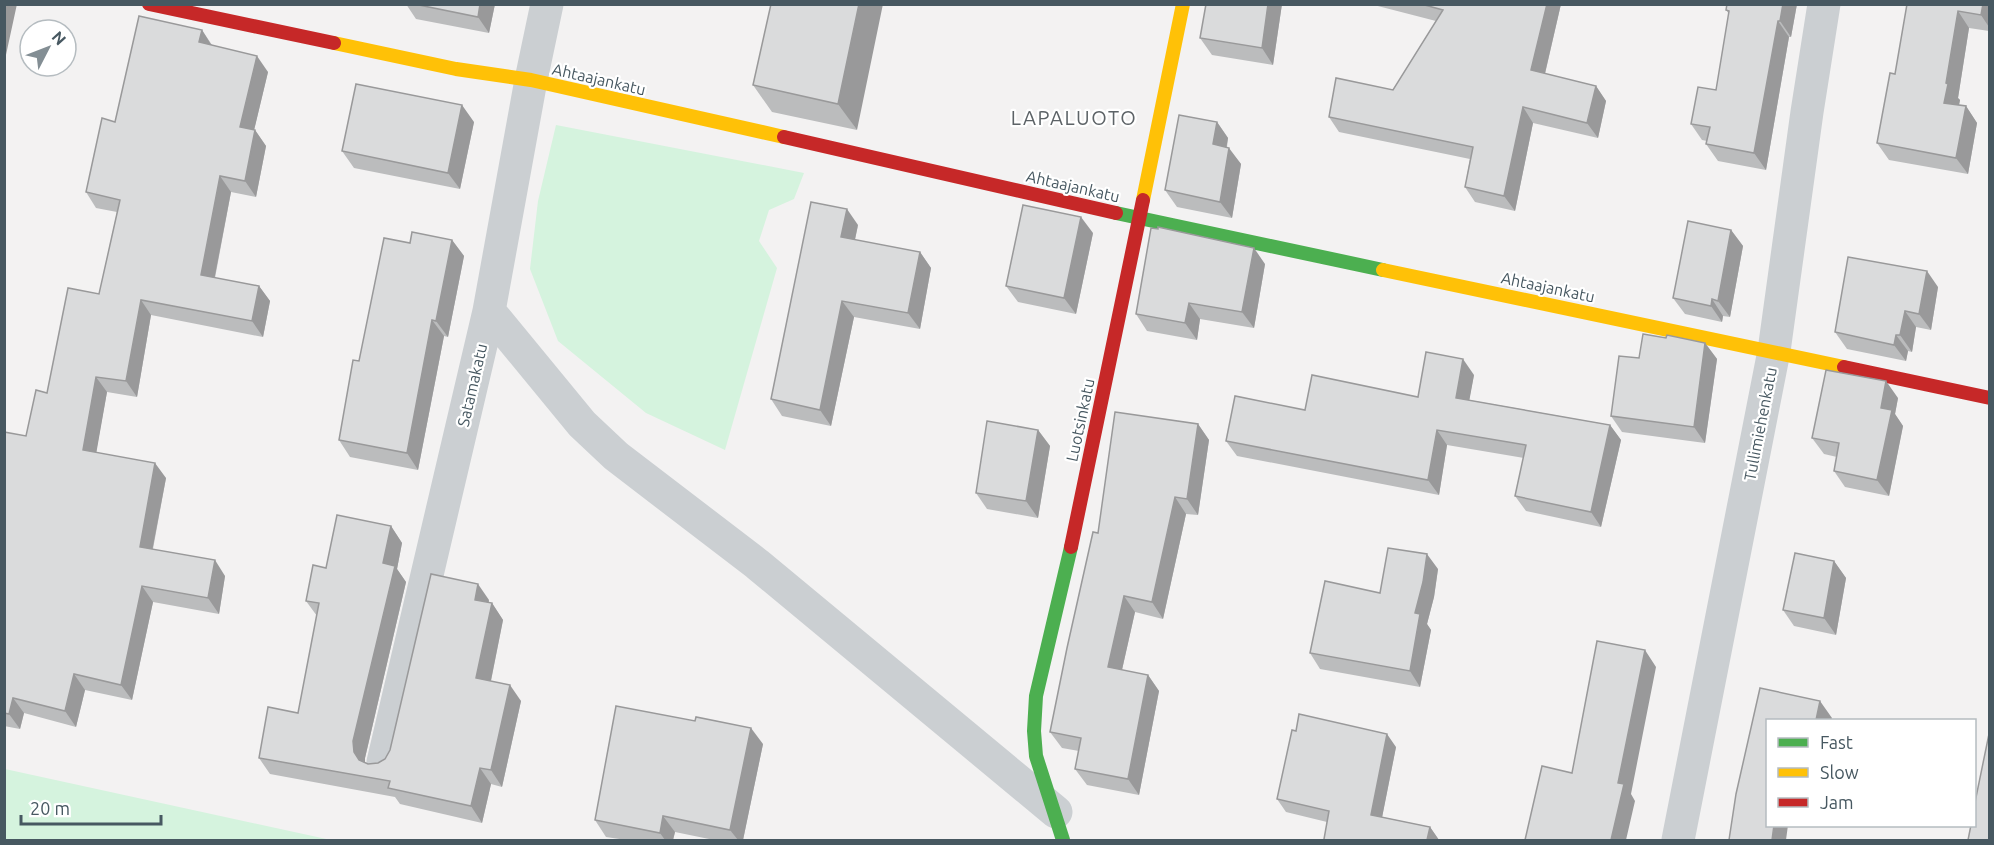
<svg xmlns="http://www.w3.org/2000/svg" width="1994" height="845" viewBox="0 0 1994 845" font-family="Ubuntu,sans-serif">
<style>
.green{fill:#d5f3de}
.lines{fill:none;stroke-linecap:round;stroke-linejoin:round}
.street{stroke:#cbcfd2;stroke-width:33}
.fast{stroke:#4caf50;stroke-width:14}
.slow{stroke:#ffc107;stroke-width:14}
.jam{stroke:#c62828;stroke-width:14}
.wall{fill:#bbbcbd}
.shaded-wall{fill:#99999a}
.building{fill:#dadbdc;stroke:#99999a;stroke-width:1.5}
.labels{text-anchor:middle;stroke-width:4.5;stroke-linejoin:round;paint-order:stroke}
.street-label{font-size:16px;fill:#475861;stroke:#fff}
.quarter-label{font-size:20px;letter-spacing:1.5px;fill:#5d6367;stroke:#fff}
</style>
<rect width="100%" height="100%" fill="#f3f2f2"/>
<!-- green -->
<path class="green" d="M556 125 804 173 794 199 769 210 759 241 777 268 725 450 646 413 558 341 530 269 538 201Z
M5 769 331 840H5Z"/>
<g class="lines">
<!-- street -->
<path class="street" d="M489 311 582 424 616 456 757 564 1056 812
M383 762 489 311 531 80 547 4
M1678 840 1774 351 1807 112 1824 4"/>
<!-- fast -->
<path class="fast" d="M1116 213 1383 270
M1063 840 1036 756 1034 731 1036 696 1071 547"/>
<!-- slow -->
<path class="slow" d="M334 43 456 69 531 80 784 137
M1143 200 1183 4
M1383 270 1844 367"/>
<!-- jam -->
<path class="jam" d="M149 4 334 43
M784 137 1116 213
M1844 367 1990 398
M1071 547 1143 200"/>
</g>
<!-- wall -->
<path class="wall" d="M406 4H495L489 33 416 19Z
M771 4 857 130 772 112 753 85Z
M1282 4 1273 65 1212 55 1200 38Z
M1370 4H1561L1545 74 1596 86 1606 101 1598 138 1533 123 1515 211 1475 202 1465 187 1470 159 1339 132 1329 117 1393 90 1436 21Z
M1797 4 1791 37H1789L1766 170 1718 161 1706 144 1707 141 1702 140 1691 124 1716 90 1729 14 1726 10Z
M1907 4H1989V31L1969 28 1958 98 1960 100 1959 105 1966 106 1977 123 1968 174 1889 160 1877 143 1895 74Z
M202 30 212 45 268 72 254 130H255L266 146 256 197 231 192 215 278 259 286 270 301 263 337 151 315 137 397 107 392 96 452 166 478 153 549 225 576 219 614 153 602 132 700 85 690 76 727 24 713 20 729 4 726V432L26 436 47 393 99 294 117 212 96 208 86 192 115 122Z
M474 122 460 189 354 168 342 151Z
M1217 122 1228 138 1227 147 1241 164 1232 218 1177 207 1165 190Z
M858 225 855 240 920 252 931 268 920 329 854 317 831 426 782 416 771 399Z
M1731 230 1743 246 1730 317 1723 316 1722 322 1685 314 1673 298Z
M1093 233 1076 314 1018 302 1006 286Z
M452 240 464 256 448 337 444 336 418 470 350 457 339 440 359 361 410 243Z
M1265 264 1254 328 1200 319 1197 340 1147 331 1136 314Z
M1938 287 1931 330 1916 327 1912 352 1908 351 1906 361 1847 349 1835 332Z
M1705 343 1717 359 1705 443 1622 432 1611 416 1639 358Z
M1474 375 1469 400 1610 425 1621 440 1601 527 1526 511 1515 496 1524 458 1447 445 1439 495 1237 456 1226 441 1305 410 1418 397Z
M1898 398 1895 414 1903 426 1889 496 1845 487 1834 471 1837 457 1824 454 1812 438Z
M1198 424 1209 440 1198 515 1186 514 1163 619 1135 612 1122 670 1148 675 1159 691 1139 795 1087 785 1075 769 1079 751 1062 748 1050 732 1098 533Z
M1038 430 1050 446 1038 518 987 509 976 493Z
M391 526 402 543 397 569 406 582 365 758V763L368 764 378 763 385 759 489 600V603H492L503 620 491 681 521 701 502 787 491 784 482 823 400 804 395 797 270 774 259 758 298 713 317 616 306 601 326 568Z
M1834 561 1846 578 1836 635 1794 626 1783 610Z
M1438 569 1434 597 1427 624 1431 630 1420 687 1320 669 1310 653 1380 593Z
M763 744 743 840H714L675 832 673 840H626L606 837 595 820Z
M1396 747 1382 817 1430 827 1439 840H1324V839L1327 822 1286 812 1277 799Z"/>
<!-- shaded-wall -->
<path class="shaded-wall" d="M4 4H17L4 64Z
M480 4H495L489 33 478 17Z
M859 4H883L857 130 838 104Z
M1268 4H1282L1273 65 1262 48Z
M1547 4H1561L1542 86 1531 70Z
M1783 4H1797L1791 37 1780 21Z
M1983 4H1989V27L1981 15Z
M1958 11 1969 28 1958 98 1960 100 1956 119 1944 103 1946 83Z
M1778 21 1789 37 1766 170 1754 153Z
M202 30 212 46 199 42Z
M257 56 268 72 251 143 240 127Z
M1596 86 1606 101 1598 138 1587 123Z
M462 105 474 122 460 189 448 173Z
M1966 106 1977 123 1968 174 1956 158Z
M1523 107 1533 123 1515 211 1504 196Z
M1217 122 1228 138 1224 161 1213 144Z
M255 130 266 146 256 197 245 181Z
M1229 148 1241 164 1232 218 1220 202Z
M220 176 231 192 212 291 201 275Z
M847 209 858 225 852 253 841 237Z
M1081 217 1093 233 1076 314 1064 298Z
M1731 230 1743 246 1730 317 1718 301Z
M452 240 464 256 448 337 436 321Z
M1254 248 1265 264 1254 328 1242 312Z
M920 252 931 268 920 329 908 313Z
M1927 271 1938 287 1931 330 1919 314Z
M259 286 270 301 263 337 252 321Z
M1712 299 1723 316 1722 322 1711 306Z
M141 300 151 315 137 397 126 381Z
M842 301 854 317 831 426 820 410Z
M1189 303 1200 319 1197 340 1185 323Z
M1905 311 1916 327 1912 352 1900 335Z
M432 320 444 336 418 470 407 453Z
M1896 335 1908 351 1906 361 1894 345Z
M1705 343 1717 359 1705 443 1694 427Z
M1463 359 1474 375 1467 413 1456 398Z
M96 377 107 392 94 466 83 450Z
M1886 381 1898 398 1895 414 1903 426 1889 496 1877 480 1881 408Z
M1198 424 1209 440 1198 515 1187 499Z
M1610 425 1621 440 1601 527 1591 512Z
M1038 430 1050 446 1038 518 1026 501Z
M1437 430 1447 445 1439 495 1428 480Z
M155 463 166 478 150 562 140 547Z
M1175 497 1186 514 1163 619 1152 602Z
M391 526 402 543 397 569 406 582 365 758V768L354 752 353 741 383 563Z
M1427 554 1438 569 1434 597 1427 624 1431 630 1420 687 1410 671 1415 613Z
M215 560 225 576 219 614 208 598Z
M1834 561 1846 578 1836 635 1824 618Z
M478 584 489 600 486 616 475 600Z
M142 586 153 602 132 700 121 685Z
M1124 596 1135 612 1119 683 1108 667Z
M492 603 503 620 488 695 476 678Z
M1645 650 1656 667 1631 794 1635 801 1626 840H1611L1618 783Z
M74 674 85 690 76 727 65 711Z
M1148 675 1159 691 1139 795 1128 779Z
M510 685 521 701 502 787 491 770Z
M13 698 24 713 20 729 9 714Z
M1820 701 1832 718 1831 720H1816Z
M751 728 763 744 743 840H738L730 830Z
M1387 734 1396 747 1380 828 1371 815Z
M480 768 491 784 482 823 471 806Z
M663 816 675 832 673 840H665L660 833Z
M1774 825H1788L1786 840H1772Z
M1430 827 1439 840H1427Z"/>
<!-- building -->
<path class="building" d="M414 4H480L478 17Z
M771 4H859L838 104 753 85Z
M1206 4H1268L1262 48 1200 38Z
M1421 4H1547L1531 70 1596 86 1587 123 1523 107 1504 196 1465 187 1473 147 1329 117 1336 78 1393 90 1443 10Z
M1727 4H1783L1780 21H1778L1754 153 1706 144 1710 127 1691 124 1698 87 1716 90 1729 11 1726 10Z
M1907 4H1983L1981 15 1958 11 1946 83 1948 84 1944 103 1966 106 1956 158 1877 143 1890 73 1895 74Z
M139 16 202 30 199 42 257 56 240 127 255 130 245 181 220 176 201 275 259 286 252 321 141 300 126 381 96 377 83 450 155 463 140 547 215 560 208 598 142 586 121 685 74 674 65 711 13 698 9 714 4 713V432L26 436 36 390 47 393 68 288 99 294 120 200 86 192 102 118 115 122Z
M356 84 462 105 448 173 342 151Z
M1179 115 1217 122 1213 144 1229 148 1220 202 1165 190Z
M811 202 847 209 841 237 920 252 908 313 842 301 820 410 771 399Z
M1023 205 1081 217 1064 298 1006 286Z
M1688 221 1731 230 1718 301 1712 299 1711 306 1673 298Z
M1158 227 1254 248 1242 312 1189 303 1185 323 1136 314 1151 228 1158 229Z
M412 232 452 240 436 321 432 320 407 453 339 440 353 360 359 361 384 238 410 243Z
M1848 257 1927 271 1919 314 1905 311 1900 335H1896L1894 345 1835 332Z
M1643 334 1666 338 1667 335 1705 343 1694 427 1611 416 1619 356 1639 358Z
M1426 352 1463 359 1456 398 1610 425 1591 512 1515 496 1526 445 1437 430 1428 480 1226 441 1235 396 1305 410 1312 375 1418 397Z
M1826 370 1886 381 1881 408 1892 410 1877 480 1834 471 1839 443 1812 438Z
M1115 412 1198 424 1187 499 1175 497 1152 602 1124 596 1108 667 1148 675 1128 779 1075 769 1081 738 1050 732 1067 648 1093 532 1098 533Z
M987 421 1038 430 1026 501 976 493Z
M337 515 391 526 383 563 395 566 353 741 354 752 359 760 368 764 378 763 385 759 390 750 431 574 478 584 475 600 492 603 476 678 510 685 491 770 480 768 471 806 388 788 390 781 259 758 268 707 298 713 319 603 306 601 313 565 326 568Z
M1388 548 1427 554 1423 582 1415 613 1420 614 1410 671 1310 653 1325 581 1380 593Z
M1795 553 1834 561 1824 618 1783 610Z
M1597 641 1645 650 1618 783 1624 784 1611 840H1525L1542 766 1572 773Z
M1760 688 1820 701 1816 720H1818H1767V825H1774L1772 840H1729L1736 794Z
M616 706 695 721 696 717 751 728 730 830 663 816 660 833 595 820Z
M1299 714 1387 734 1371 815 1430 827 1427 840H1326L1324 839 1329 811 1277 799 1292 730 1296 731Z
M1989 734V840H1968L1971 825H1974V807Z"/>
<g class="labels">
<!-- street labels -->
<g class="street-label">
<text transform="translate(599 79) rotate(13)" y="6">Ahtaajankatu</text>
<text transform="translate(1073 186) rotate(13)" y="6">Ahtaajankatu</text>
<text transform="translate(1548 287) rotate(12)" y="6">Ahtaajankatu</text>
<text transform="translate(472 385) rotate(-77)" y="6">Satamakatu</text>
<text transform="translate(1080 420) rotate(-78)" y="6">Luotsinkatu</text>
<text transform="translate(1760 424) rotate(-79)" y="6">Tullimiehenkatu</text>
</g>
<!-- quarter labels -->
<g class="quarter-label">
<text x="1074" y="125">LAPALUOTO</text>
</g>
</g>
<!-- border -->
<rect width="1994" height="845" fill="none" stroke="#475861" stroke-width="12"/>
<!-- legend -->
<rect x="1766" y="719" width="210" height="108" fill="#ffffff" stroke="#b5bcc0" stroke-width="1.5"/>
<rect x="1778" y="738" width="30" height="9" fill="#4caf50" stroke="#b5bcc0" stroke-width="1.5"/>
<text x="1820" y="749" font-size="18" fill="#475861">Fast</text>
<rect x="1778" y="768" width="30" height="9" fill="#ffc107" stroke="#b5bcc0" stroke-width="1.5"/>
<text x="1820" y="779" font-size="18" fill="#475861">Slow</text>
<rect x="1778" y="798" width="30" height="9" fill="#c62828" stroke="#b5bcc0" stroke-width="1.5"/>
<text x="1820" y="809" font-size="18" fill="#475861">Jam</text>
<!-- north arrow -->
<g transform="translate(48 48) rotate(48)"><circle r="28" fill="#ffffff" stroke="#b5bcc0" stroke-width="1.5"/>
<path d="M0-4.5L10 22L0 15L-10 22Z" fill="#838e94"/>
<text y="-9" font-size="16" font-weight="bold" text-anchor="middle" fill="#475861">N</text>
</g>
<!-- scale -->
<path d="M21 815v9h140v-9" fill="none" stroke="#475861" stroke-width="3"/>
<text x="30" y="815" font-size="18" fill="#475861" stroke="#ffffff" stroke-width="4.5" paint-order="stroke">20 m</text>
</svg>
